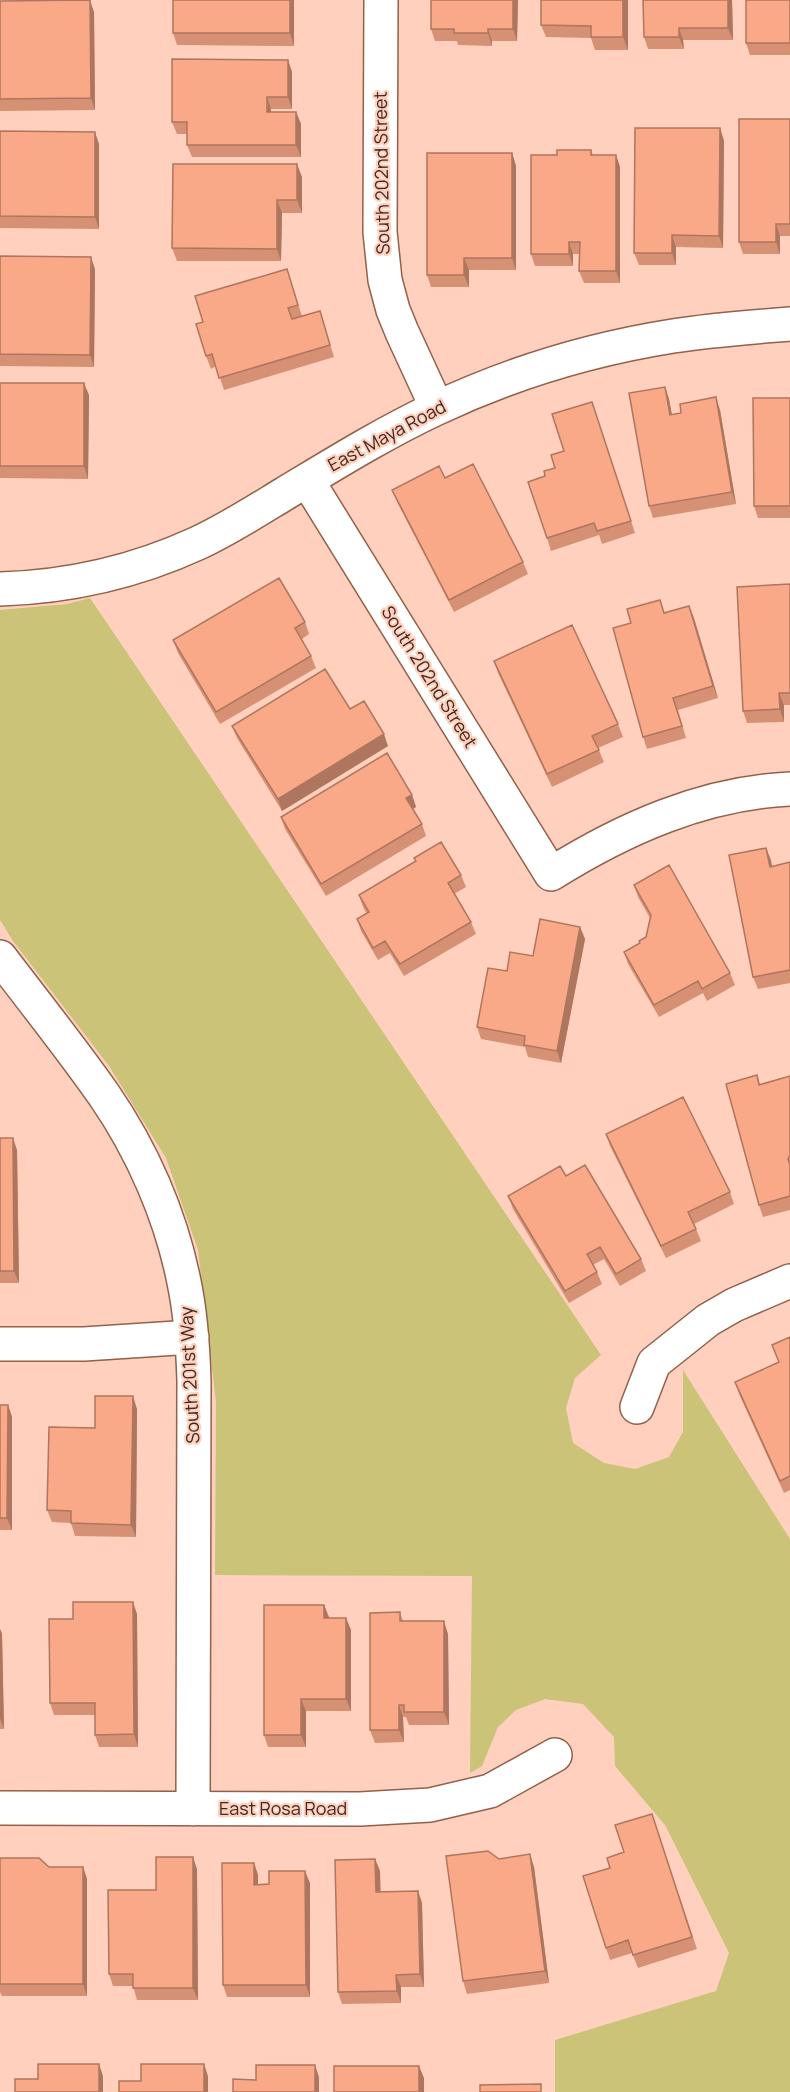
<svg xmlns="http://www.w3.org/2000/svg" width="790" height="2092" viewBox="0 0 790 2092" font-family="Manrope,sans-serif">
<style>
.green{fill:#cac378}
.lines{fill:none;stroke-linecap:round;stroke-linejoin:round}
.street-casing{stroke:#92604b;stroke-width:36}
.street{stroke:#fff;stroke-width:33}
.wall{fill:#d69174}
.shaded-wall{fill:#ae765e}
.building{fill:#f9a987;stroke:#ae765e;stroke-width:1.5}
.labels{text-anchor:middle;stroke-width:4.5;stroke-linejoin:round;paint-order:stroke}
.street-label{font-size:18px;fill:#3e281f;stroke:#ffd0bd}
</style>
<rect width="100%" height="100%" fill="#ffd0bd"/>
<!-- green -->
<path class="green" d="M90 598 601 1355 575 1378 566 1408 573 1443 604 1463 635 1469 669 1457 683 1432V1370L790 1539V2092H555V2040L716 1991 729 1953 665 1825 615 1766 614 1737 583 1704 545 1699 516 1710 498 1727 482 1766 470 1773 472 1576 215 1575 216 1402 198 1250 166 1158 109 1066 13 941 0 920V610L67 604Z"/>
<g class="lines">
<!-- street casing -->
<g class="street-casing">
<path id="street" d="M381 0 380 232 385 280 393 310 402 332 437 408
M307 480 551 874C623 829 703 793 790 789
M0 589C69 587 135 572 198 543 228 529 256 511 284 494 334 464 382 434 435 409 509 374 591 349 673 336 711 330 751 327 790 324
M0 957C35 1003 71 1048 104 1095 142 1150 171 1216 184 1282 191 1315 193 1348 194 1381L193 1809
M0 1344H84L192 1337
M637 1407 654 1363 708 1320 734 1305 790 1281
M0 1808 360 1809 430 1805 490 1791 555 1755"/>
</g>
<!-- street -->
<use href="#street" class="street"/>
</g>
<!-- wall -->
<path class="wall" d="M294 0V46L177 45 173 33Z
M431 0H518L517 41H492V46L458 45 457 41H435L431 29Z
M541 0H628V50H595L591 38 546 37 541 25Z
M643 0H732L733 40H683L684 49H648L644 37Z
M790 0V55H750L746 43Z
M0 1 94 12 95 110 0 111Z
M288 60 292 72V109H271V112H296L301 124V157H192L187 145V134H177L172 122Z
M790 119V236H780V254H743L739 242Z
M720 128 724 141 723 248 676 247V265H639L634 253Z
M0 131 99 144V229L0 228Z
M591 150 593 155H616L620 167V283H584L579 271 580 254H573V266H535L531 254 557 155Z
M512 153 516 166V270H469V287H431L427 275Z
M302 177V213H282L281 261H177L172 248Z
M0 256 95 269 94 367 0 366Z
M287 269 302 316 320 311 334 357 224 390 216 366 211 369 206 356 203 322Z
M0 383 89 395 88 479 0 478Z
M665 387 669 399 672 415 720 410 736 504 653 518 649 506Z
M790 398V518H758L754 506Z
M592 402 635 533 602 544 599 535 551 551 547 538 555 468Z
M392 490 523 562 528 574 454 612 397 502Z
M790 584V705H784V722L747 723 743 711Z
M689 606 718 698 678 710 686 738 647 749 643 737 665 613Z
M305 622 309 634 302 639 311 656 316 668 220 724 178 653 173 640Z
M494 661 618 724 623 737 598 748 604 762 552 787 498 673Z
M350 709 388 746 282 811 237 738 232 726Z
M412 795 416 807 413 809 422 824 426 836 326 896 285 829 281 817Z
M766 848 772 866 790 862V983L758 989 753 977Z
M414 858 461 875 466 887 454 894 471 922 476 934 404 976 390 953 378 960 361 931 357 919 367 914 363 907 359 895 416 862Z
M634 885 730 973 735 985 707 1001 703 993 659 1017 628 964 624 952 640 943 639 941 646 937 650 918 638 897Z
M580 927 585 939 561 1063 528 1057 525 1047 481 1039 477 1027 507 971 533 956Z
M757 1075 760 1084 790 1076V1210L763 1217 759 1205Z
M606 1134 730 1192 734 1204 694 1224 701 1241 666 1258 610 1146Z
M0 1138 17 1150 19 1283H0Z
M508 1196 641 1259 646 1271 620 1286 604 1259 593 1265 597 1272 602 1284 569 1303 513 1209Z
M790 1337V1490L784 1493 739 1394 735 1382 779 1362 772 1345Z
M0 1405H8L12 1417V1530H0Z
M137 1409 136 1537 75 1536 71 1523 52 1522 47 1510 95 1428Z
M324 1605 329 1618H346L351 1630V1711H306V1747H268L264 1735Z
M400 1612 403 1621 448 1634 449 1725H409L406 1717H403L404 1742 375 1743 370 1730Z
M137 1614 138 1747H99L95 1735V1715H54L50 1703 73 1619Z
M0 1629 2 1634 4 1729H0Z
M656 1826 697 1949 638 1968 632 1953 610 1960 606 1948 610 1868 624 1852Z
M0 1858 49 1867H83L87 1879V1996H2L0 1992Z
M375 1859 380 1871V1892L418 1891 422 1903 424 1987H401V2003L342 2004 338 1992Z
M499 1859 534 1867 549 1983 467 1994 463 1981Z
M254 1863 258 1875V1884L310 1883V1997H227L223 1985Z
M197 1869 198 2000H137L133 1986H113L109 1974 156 1890Z"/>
<!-- shaded-wall -->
<path class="shaded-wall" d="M90 0 94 12 95 110 91 98Z
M290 0H294V46L290 33Z
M513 0H518L517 41 513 29Z
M623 0H628V50L623 37Z
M728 0H732L733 40 728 28Z
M679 28 683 40 684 49 679 37Z
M488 29 492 41V46L488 33Z
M288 60 292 72V109L288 97Z
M267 97 271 109V124L267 112Z
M296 112 301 124V157L296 145Z
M720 128 724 141 723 248 719 236Z
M95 132 99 144V229L95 217Z
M512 153 516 166V270L512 258Z
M616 155 620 167V283L616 271Z
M297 164 302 177V213L297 200Z
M277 200 282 213 281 261 277 249Z
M776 224 780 236V254L776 242Z
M672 235 676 247V265L672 253Z
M569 242 573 254V266L569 254Z
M91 257 95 269 94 367 90 355Z
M464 258 469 270V287L464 275Z
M84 383 89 395 88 479 84 466Z
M665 387 669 399 674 427 670 415Z
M716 397 720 410 736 504 732 492Z
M689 606 694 618 718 698 713 686Z
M779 693 784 705V722L780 709Z
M384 734 388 746 282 811 278 799Z
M412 795 416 807 411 810 406 798Z
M766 848 771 860 774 879 770 867Z
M580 927 585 939 561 1063 557 1051Z
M13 1138 17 1150 19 1283 14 1271Z
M133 1396 137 1409 136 1537 131 1525Z
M8 1405 12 1417V1530L7 1518Z
M133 1602 137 1614 138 1747 134 1734Z
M324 1605 329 1617V1630L324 1618Z
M346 1618 351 1630V1711L346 1699Z
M444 1621 448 1634 449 1725 444 1712Z
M0 1629 2 1634 4 1729 0 1718Z
M301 1699 306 1711V1747L301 1735Z
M399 1705 403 1717 404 1742 399 1730Z
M530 1854 534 1867 549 1983 545 1971Z
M193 1857 197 1869 198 2000 193 1988Z
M375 1859 380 1871 381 1904 376 1892Z
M254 1863 258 1875V1897L254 1885Z
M83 1867 87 1879V1996L83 1984Z
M305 1871 310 1883V1997L306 1985Z
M418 1891 422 1903 424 1987 420 1974Z
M396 1975 401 1987V2003L397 1991Z
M99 2064 103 2076V2092H99Z
M204 2064 208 2076V2092H204Z
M315 2065 319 2077V2092H315Z
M419 2066 424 2078V2092H419Z"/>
<!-- building -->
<path class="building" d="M90 0 91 98 0 99V1Z
M173 0H290V33H173Z
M431 0H513V29H488V33H454V29H431Z
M541 0H623V37H591V26L541 25Z
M643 0H728V28H679V37H644Z
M746 0H790V43H746Z
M172 59 288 60V97H267V112H296V145H187V122H172Z
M739 119H790V224H776V242H739Z
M635 128H720L719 236 672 235V253H634Z
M0 131 95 132V217L0 216Z
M557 150H591V155H616V271H579L580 242H569V254H531V155H557Z
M427 153H512V258H464V275H427Z
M173 164H297V200H277V249L172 248Z
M0 256 91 257 90 355 0 354Z
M287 269 298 305 288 308 292 319 320 311 330 345 219 378 212 354 206 356 196 324 203 322 195 296Z
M0 383H84V466H0Z
M665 387 670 415 681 413 680 404 716 397 732 492 649 506 629 393Z
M753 398H790V506H754Z
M592 402 631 521 597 531 594 523 547 538 528 482 545 476 544 471 555 468 551 455 564 451 552 414Z
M473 464 523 562 449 600 392 490 439 466 445 478Z
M279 578 305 622 295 628 311 656 216 712 173 640Z
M790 584V693H779L780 709 743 711 737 587Z
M660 600 664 613 689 606 713 686 673 698 682 726 643 737 613 628 631 623 627 609Z
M572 625 618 724 592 736 599 750 547 774 494 661Z
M325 669 350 709 364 701 384 734 278 799 232 726Z
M387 753 412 795 406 798 422 824 321 884 281 817Z
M441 842 461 875 448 883 471 922 400 964 385 941 373 948 357 919 369 912 359 895 416 861 414 858Z
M766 848 770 867 790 862V970L753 977 729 855Z
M669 865 730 973 702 989 698 981 654 1005 624 952 640 943 639 941 646 937 651 915 634 885Z
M540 919 580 927 557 1051 524 1045 525 1036 477 1027 488 968 507 971 510 952 533 956Z
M757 1075 759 1085 790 1076V1155L788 1159 790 1165V1196L759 1205 726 1084Z
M683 1097 730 1192 688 1212 696 1229 661 1246 606 1134Z
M0 1138H13L14 1271H0Z
M585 1165 641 1259 616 1274 600 1247 587 1254 597 1272 565 1291 508 1196 560 1166 566 1176Z
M790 1337V1476L780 1481 735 1382 779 1362 772 1345Z
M95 1396H133L131 1525 71 1523V1511L47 1510 49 1427 95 1428Z
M0 1405H8L7 1518H0Z
M73 1602H133L134 1734 95 1735V1703H50L49 1619H73Z
M264 1605H324V1618H346V1699H301V1735H264Z
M400 1612V1621H444V1712H404V1705H399V1730H370V1613Z
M652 1814 692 1937 633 1955 628 1940 606 1948 583 1876 610 1868 607 1858 624 1852 615 1825Z
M488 1851 499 1859 530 1854 545 1971 463 1981 446 1856Z
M156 1857H193V1988H133V1974H109L108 1890H156Z
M0 1858H39L49 1867H83V1984H0Z
M375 1859 376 1892 418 1891 420 1974 396 1975 397 1991 338 1992 335 1860Z
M222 1863H254V1885L269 1884V1871H305L306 1985H223Z
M38 2064H99V2092H15V2079H38Z
M141 2064H204V2092H119V2081H141Z
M256 2065H315V2092H233V2079L256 2080Z
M334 2066H419V2092H334Z
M541 2084V2092H480V2085Z"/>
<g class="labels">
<!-- street labels -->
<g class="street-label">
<text transform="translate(382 173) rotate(-91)" y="6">South 202nd Street</text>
<text transform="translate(387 436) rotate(-28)" y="6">East Maya Road</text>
<text transform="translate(429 677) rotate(58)" y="6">South 202nd Street</text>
<text transform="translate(190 1375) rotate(-93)" y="6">South 201st Way</text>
<text x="283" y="1815">East Rosa Road</text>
</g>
</g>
</svg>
